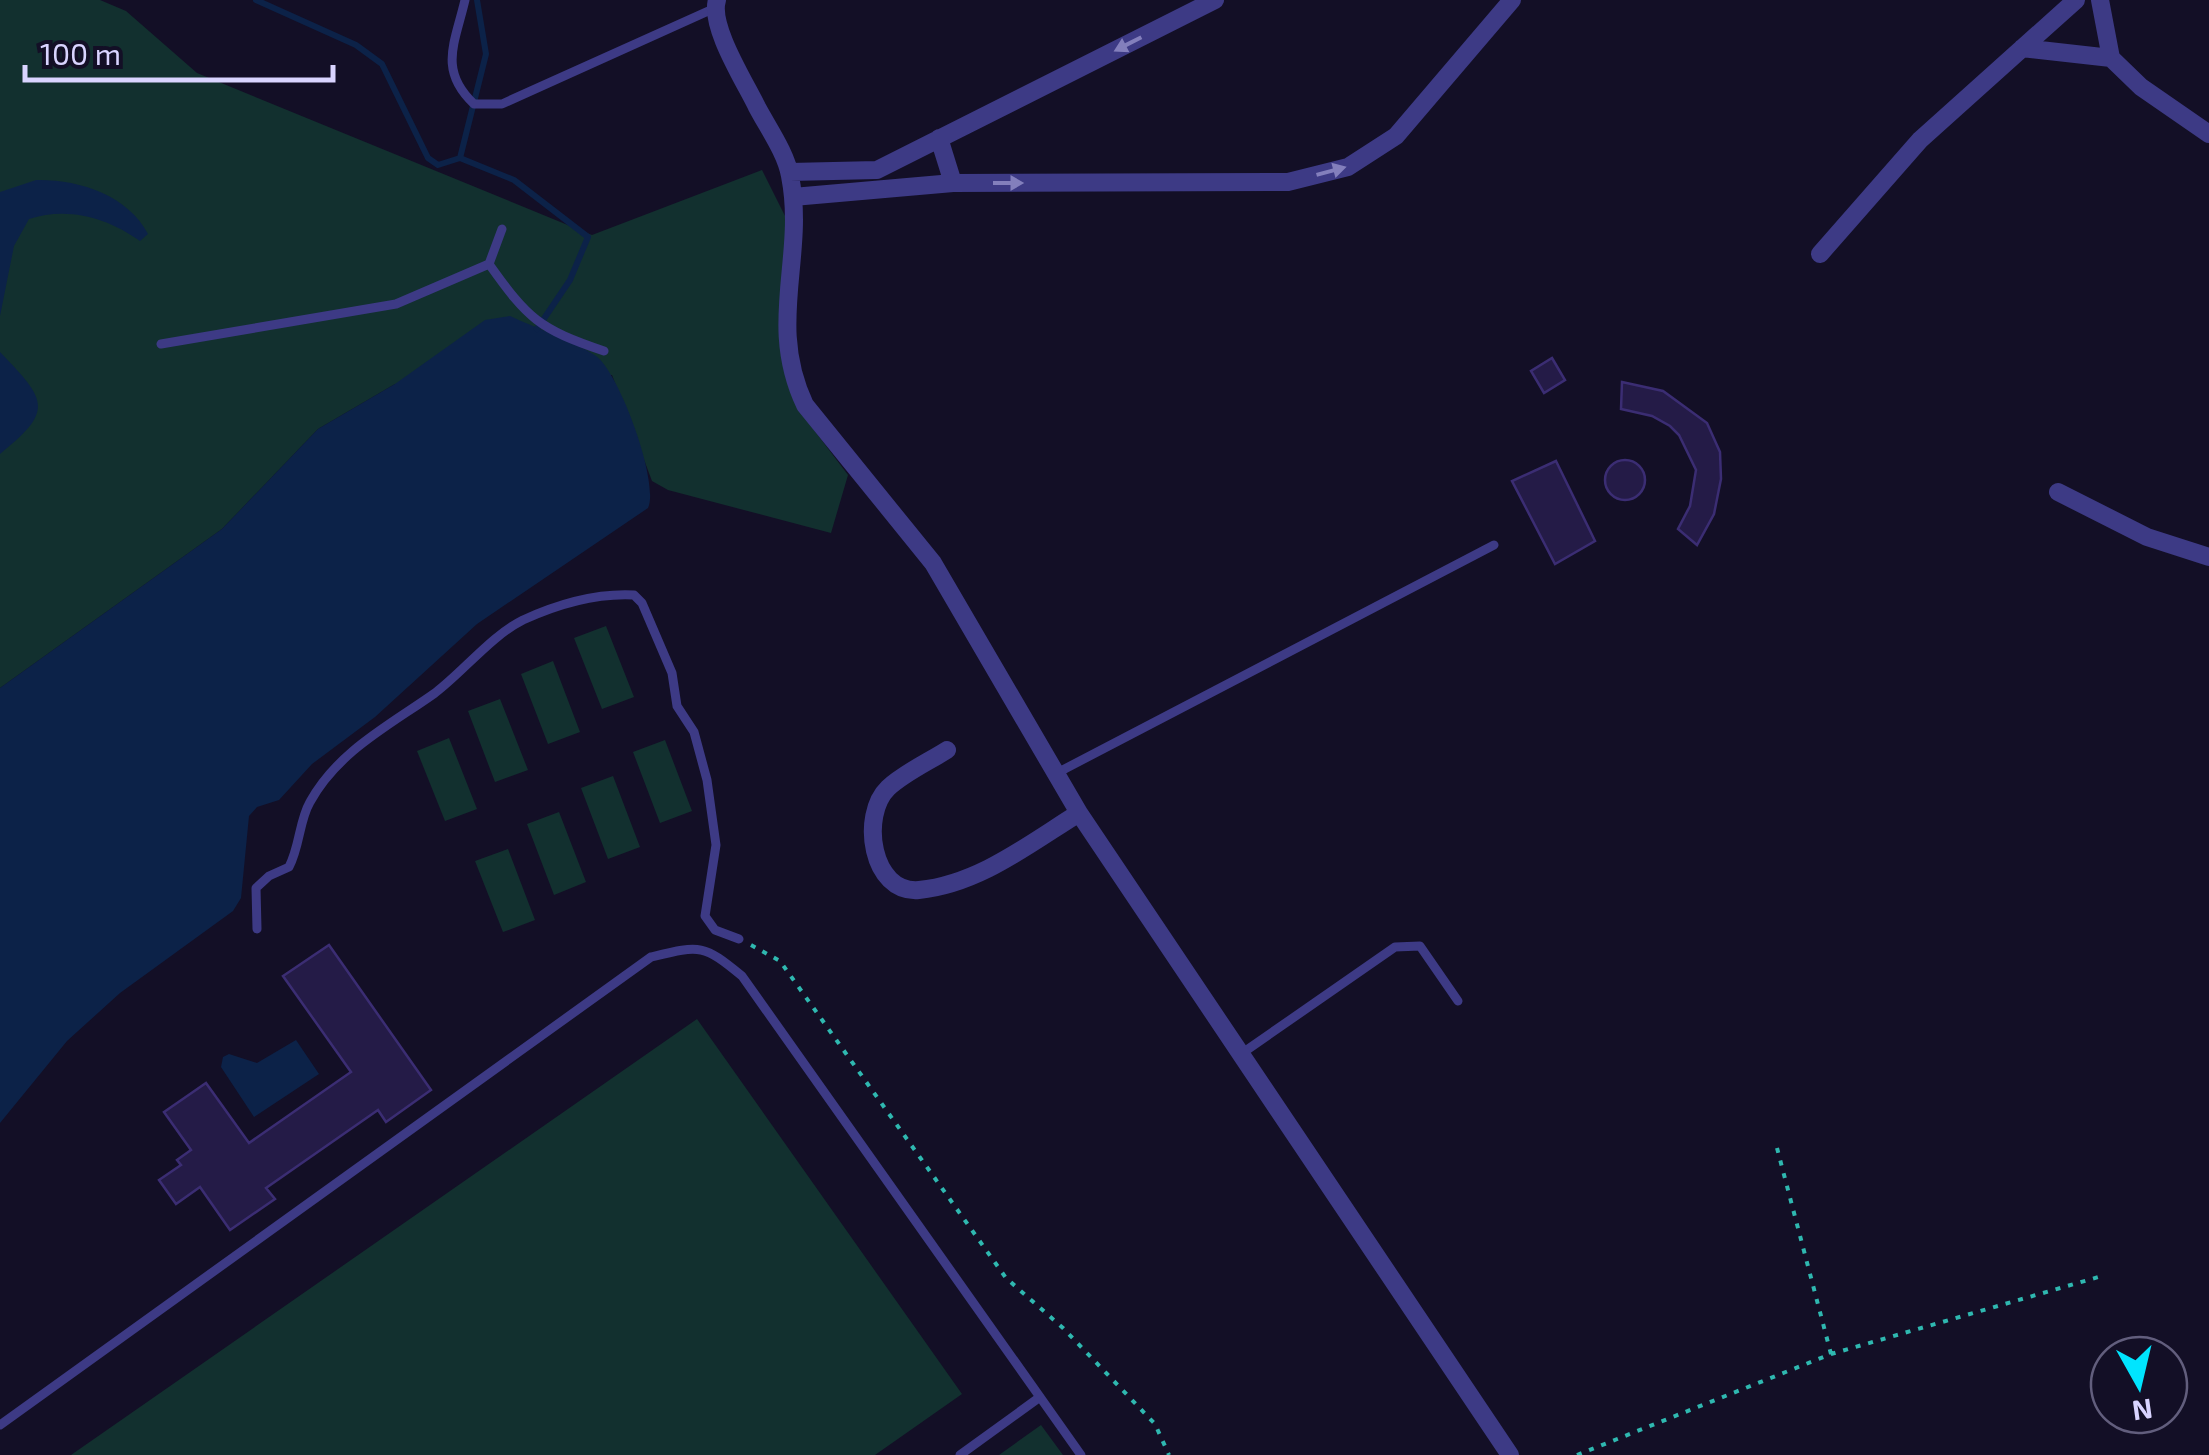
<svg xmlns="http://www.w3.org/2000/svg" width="2209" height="1455" viewBox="0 0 2209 1455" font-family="'Exo 2',sans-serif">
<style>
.green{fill:#12302f}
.water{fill:#0c2248}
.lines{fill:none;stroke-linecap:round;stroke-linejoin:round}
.stream{stroke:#0c2248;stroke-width:6}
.building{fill:#241b47;stroke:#3b2d73;stroke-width:2.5}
.path{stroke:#2fb8b0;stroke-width:4;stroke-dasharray:5 8;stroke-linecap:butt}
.service{stroke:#3d3a85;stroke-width:9}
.minor{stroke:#3d3a85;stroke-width:18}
.oneway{fill:#837fbc}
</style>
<rect width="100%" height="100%" fill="#130f26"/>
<!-- green -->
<path class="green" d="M0 0H100L126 11 197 73 592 235 762 170 788 222 790 388 808 422 848 475 831 533 668 490 652 481 612 375 395 384 318 429 222 529 0 688Z
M606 626 634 697 602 709 574 638Z
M553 661 580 732 548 744 521 674Z
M500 699 528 770 495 782 468 711Z
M449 738 477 809 445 821 417 751Z
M665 740 692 811 660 823 633 752Z
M613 776 640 847 608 859 581 788Z
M559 812 586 882 554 895 527 824Z
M508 849 535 920 503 932 475 861Z
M697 1019 962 1394 875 1455H71Z
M1041 1425 1063 1455H999Z"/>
<!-- water -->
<path class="water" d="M36 180C78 179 128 195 148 234L140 241C108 218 68 206 29 219L14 246 0 316V192Z
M510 316C537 329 571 339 596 356 619 372 660 483 648 508L477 624 375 717 312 764 279 800 257 807 249 816 241 898 233 911 120 993 67 1041 0 1123V688L222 529 318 429 395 384 485 320Z
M0 352C46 400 55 410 0 454Z
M296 1040 319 1074 254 1117 221 1067 223 1057 229 1054 257 1063Z"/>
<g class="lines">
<!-- stream -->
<path class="stream" d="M256 0 356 45 382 64 428 158 438 165 460 158
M477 0 486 54 460 158 514 180 588 237 570 280 537 329"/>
</g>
<!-- building -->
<path class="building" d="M1552 358 1565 380 1544 393 1531 371Z
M1622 382 1663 391 1707 423 1720 452 1721 479 1714 514 1697 545 1678 529 1690 506 1696 470 1679 435 1670 426 1652 416 1621 409Z
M1605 480a20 20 0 1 1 40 0a20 20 0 1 1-40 0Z
M1556 461 1595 541 1555 564 1512 481Z
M329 945 431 1090 386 1122 378 1110 266 1188 275 1199 230 1230 200 1187 176 1204 159 1180 181 1165 177 1160 191 1150 164 1112 206 1083 249 1143 351 1072 283 976Z"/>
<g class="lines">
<!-- path -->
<path class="path" d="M751 945 780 961 1006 1278 1063 1328 1155 1424 1169 1455
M1777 1148 1831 1354
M1577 1455 1831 1354 2102 1276"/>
<!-- service -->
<path class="service" d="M465 0C455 43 438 70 474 104H502L715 8
M502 229 489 264C528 319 539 329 604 351
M161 344 396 304 489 264
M1055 774 1494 545
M257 929 256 888 269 876 289 867C300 846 299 821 310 802 338 751 390 725 435 693 464 671 491 636 523 620 558 604 596 593 634 595L642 603 672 673 677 706 694 732 707 780 716 845 705 916 715 930 739 939
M1241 1054 1395 947 1420 946 1458 1001
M0 1425 651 957C701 945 703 944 742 976L1081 1455
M960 1455 1040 1397"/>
<!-- minor -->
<path class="minor" d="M717 0C709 26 745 82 757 107 768 128 786 153 790 176 806 257 766 323 805 405L933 563 1079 813 1510 1455
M2100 0 2111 58 2141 87 2209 134
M2022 48 2111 58
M939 138 953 183
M790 172 877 170 1215 0
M793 197 953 183 1288 182 1348 167 1396 136 1512 0
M1820 254 1920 140 2076 0
M2058 492 2147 537 2209 557
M947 750C928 762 904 773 888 788 860 815 871 894 919 890 979 884 1029 844 1079 813"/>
</g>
<!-- one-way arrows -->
<defs><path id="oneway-solid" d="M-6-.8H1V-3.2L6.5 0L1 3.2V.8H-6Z" transform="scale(2.5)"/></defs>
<g class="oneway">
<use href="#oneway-solid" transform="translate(1128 44) rotate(153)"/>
<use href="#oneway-solid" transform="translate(1331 171) rotate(-15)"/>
<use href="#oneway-solid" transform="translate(1008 183)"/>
</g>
<!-- north arrow -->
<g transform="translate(2139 1385) rotate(172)"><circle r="48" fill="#130f26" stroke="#625e7d" stroke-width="2.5"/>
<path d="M0-8L18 38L0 25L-18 38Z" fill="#00e5ff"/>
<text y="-15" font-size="28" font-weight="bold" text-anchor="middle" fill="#d9d4ff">N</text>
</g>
<!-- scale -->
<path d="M25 65v15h308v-15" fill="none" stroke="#d9d4ff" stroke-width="5"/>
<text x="40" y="65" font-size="30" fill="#d9d4ff" stroke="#130f26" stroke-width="8" paint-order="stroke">100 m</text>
</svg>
